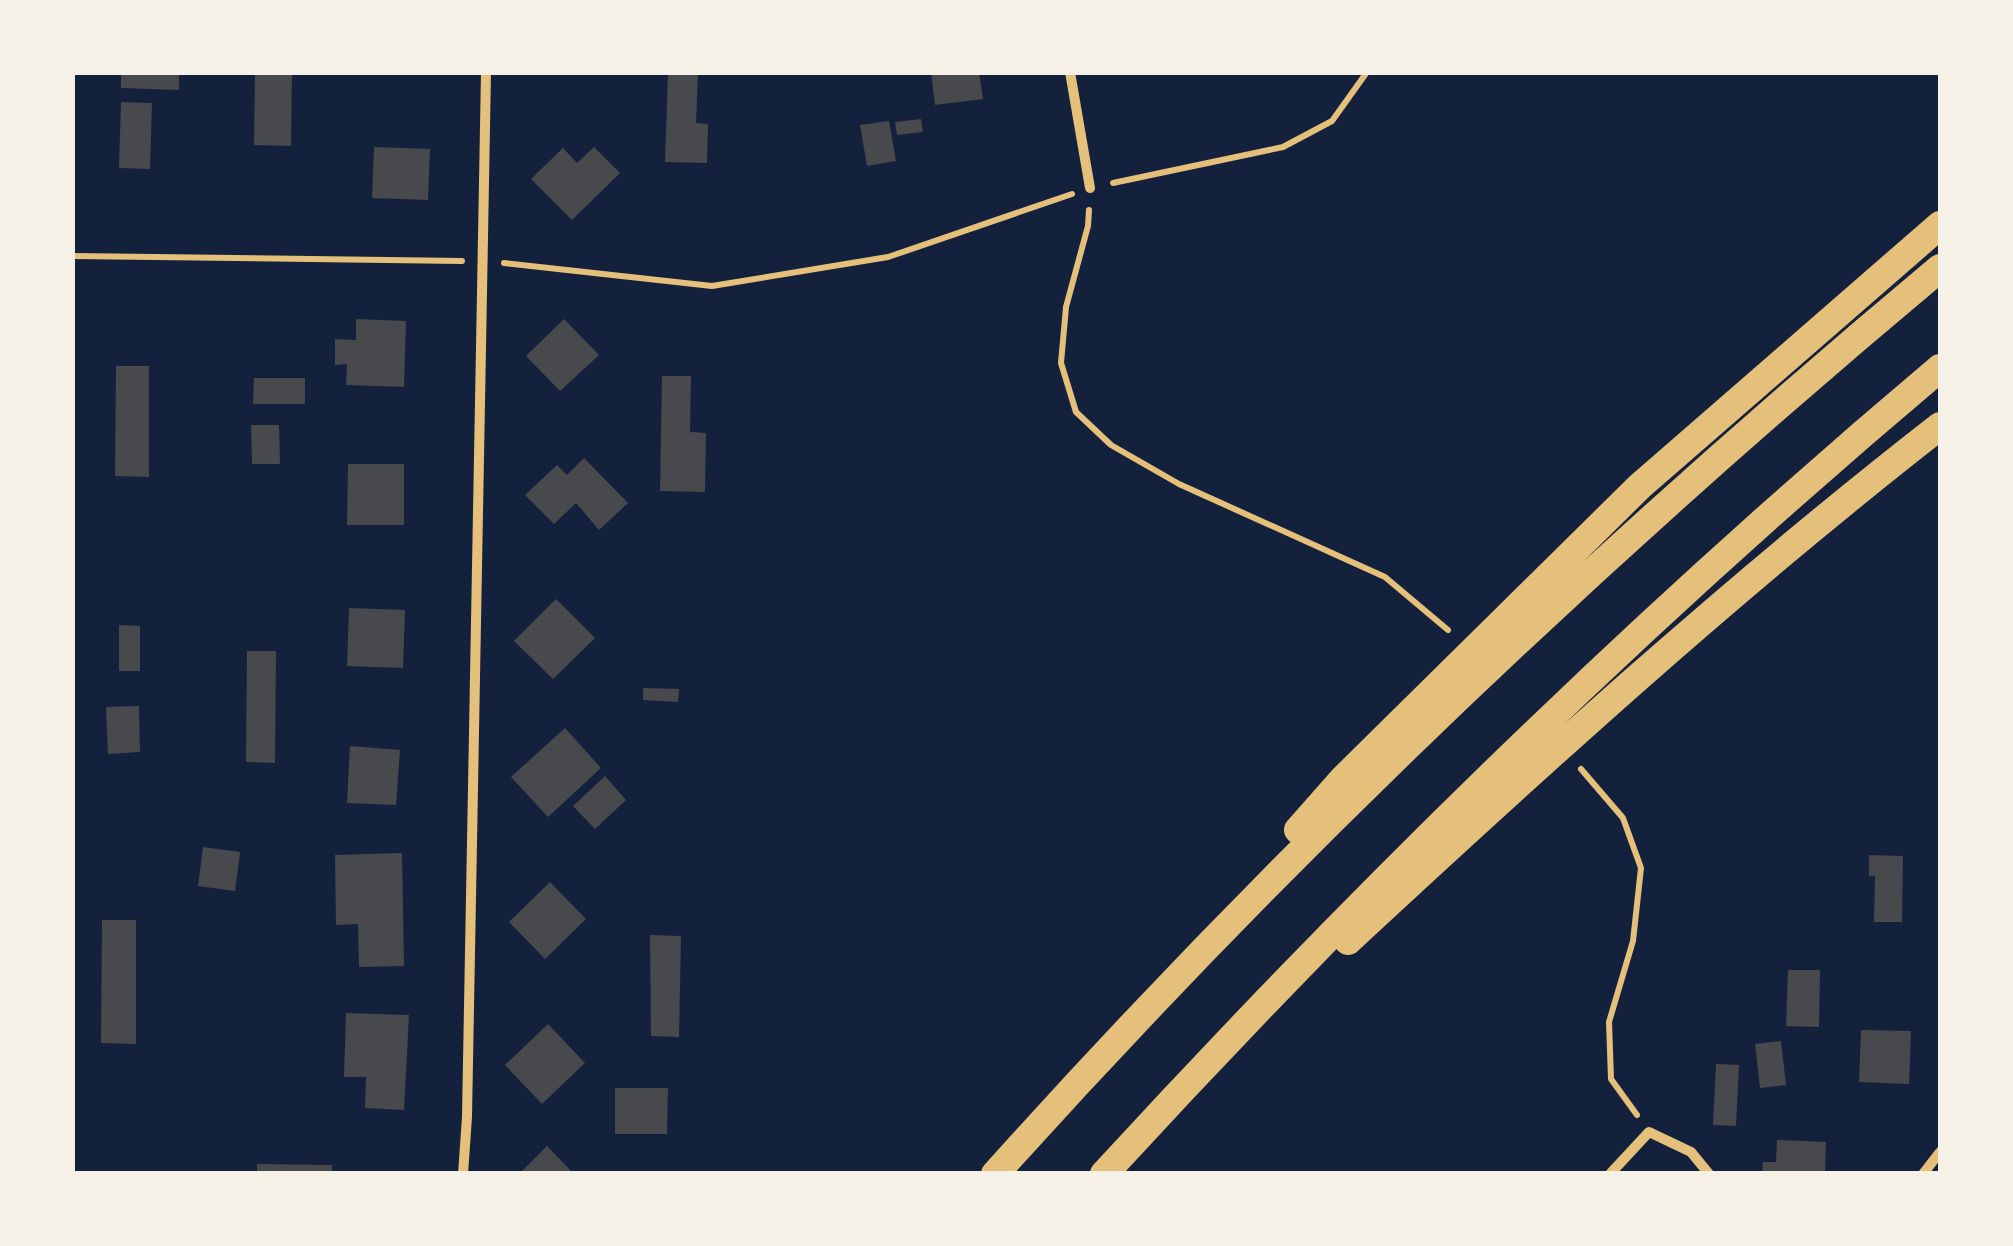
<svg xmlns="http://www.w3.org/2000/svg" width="2013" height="1246" viewBox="0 0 2013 1246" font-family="'Fira Sans',sans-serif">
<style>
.building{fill:#48494c}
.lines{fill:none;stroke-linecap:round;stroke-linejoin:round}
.path{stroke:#e5c07b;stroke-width:6}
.minor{stroke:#e5c07b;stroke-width:10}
.trunk{stroke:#e5c07b;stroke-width:28}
</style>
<rect width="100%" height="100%" fill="#14213d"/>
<!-- building -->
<path class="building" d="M121 72H179V90L121 88Z
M255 72H292L291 146 254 145Z
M668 72H698L696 123 708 124 707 163 665 162Z
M931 72H979L983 99 935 105Z
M121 102 152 103 150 169 119 168Z
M921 119 923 132 897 135 895 122Z
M889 121 896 161 867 166 860 125Z
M374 147 430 149 428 200 372 198Z
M594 147 620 173 572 220 531 179 563 148 577 163Z
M356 319 406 321 404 387 346 385 347 364 335 365V339L356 340Z
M564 319 599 355 560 391 526 356Z
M116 366H149V477L115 476Z
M662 376H691L690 432 706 433 705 492 660 491Z
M254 378H305V404H253Z
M251 425H279L280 464H252Z
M584 458 628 503 599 530 576 503 554 524 525 495 557 465 567 475Z
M348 464H404V525H347Z
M556 599 595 638 553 679 514 641Z
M349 608 405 610 403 668 347 666Z
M119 625 140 626V671H119Z
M247 651H276L275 763 246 762Z
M643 688 679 689 678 702 643 700Z
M139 706 140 752 108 754 106 707Z
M565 728 601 768 548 817 511 777Z
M350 746 400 750 396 805 347 803Z
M605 776 626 800 595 829 573 806Z
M203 847 240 852 235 891 198 886Z
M402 853 404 966 359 967 358 924 336 925 335 855Z
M1869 855 1903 856 1902 922H1874L1875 876H1869Z
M550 882 586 919 545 959 509 922Z
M102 920H136V1044L101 1043Z
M650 935 681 936 679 1037 651 1036Z
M1788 970H1820L1819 1027 1786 1026Z
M346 1013 409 1015 404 1110 365 1108 366 1077H344Z
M548 1024 585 1063 542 1104 505 1065Z
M1861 1030 1911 1031 1909 1084 1859 1082Z
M1781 1041 1786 1085 1760 1088 1755 1044Z
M1716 1064 1739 1065 1736 1126 1713 1125Z
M615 1088H668L667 1134H615Z
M1777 1140 1826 1142 1825 1174H1762L1763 1162H1776Z
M547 1146 574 1174H519Z
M257 1164 332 1165V1174H257Z"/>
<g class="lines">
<!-- path -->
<path class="path" d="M1113 183 1283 147 1332 121 1367 72
M1089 210 1088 226 1066 307 1061 363 1076 412 1111 445 1179 484 1385 577 1448 630
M72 256 462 261
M504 263 712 286 888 257 1072 194
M1581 769 1623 818 1641 868 1633 941 1609 1022 1611 1079 1637 1115"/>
<!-- minor -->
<path class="minor" d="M1070 72 1090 188
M463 1174 467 1117 486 72
M1610 1174 1649 1132 1691 1152 1709 1174
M1923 1174 1940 1152"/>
<!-- trunk -->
<path class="trunk" d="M1298 830 1343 779 1640 486 1940 225
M1348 941C1540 763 1733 587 1940 426
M995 1174C1287 849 1605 548 1940 268
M1104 1174C1366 889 1644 617 1940 368"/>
</g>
<!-- border -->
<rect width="2013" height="1246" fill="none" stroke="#f6f1e7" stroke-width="150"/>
</svg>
